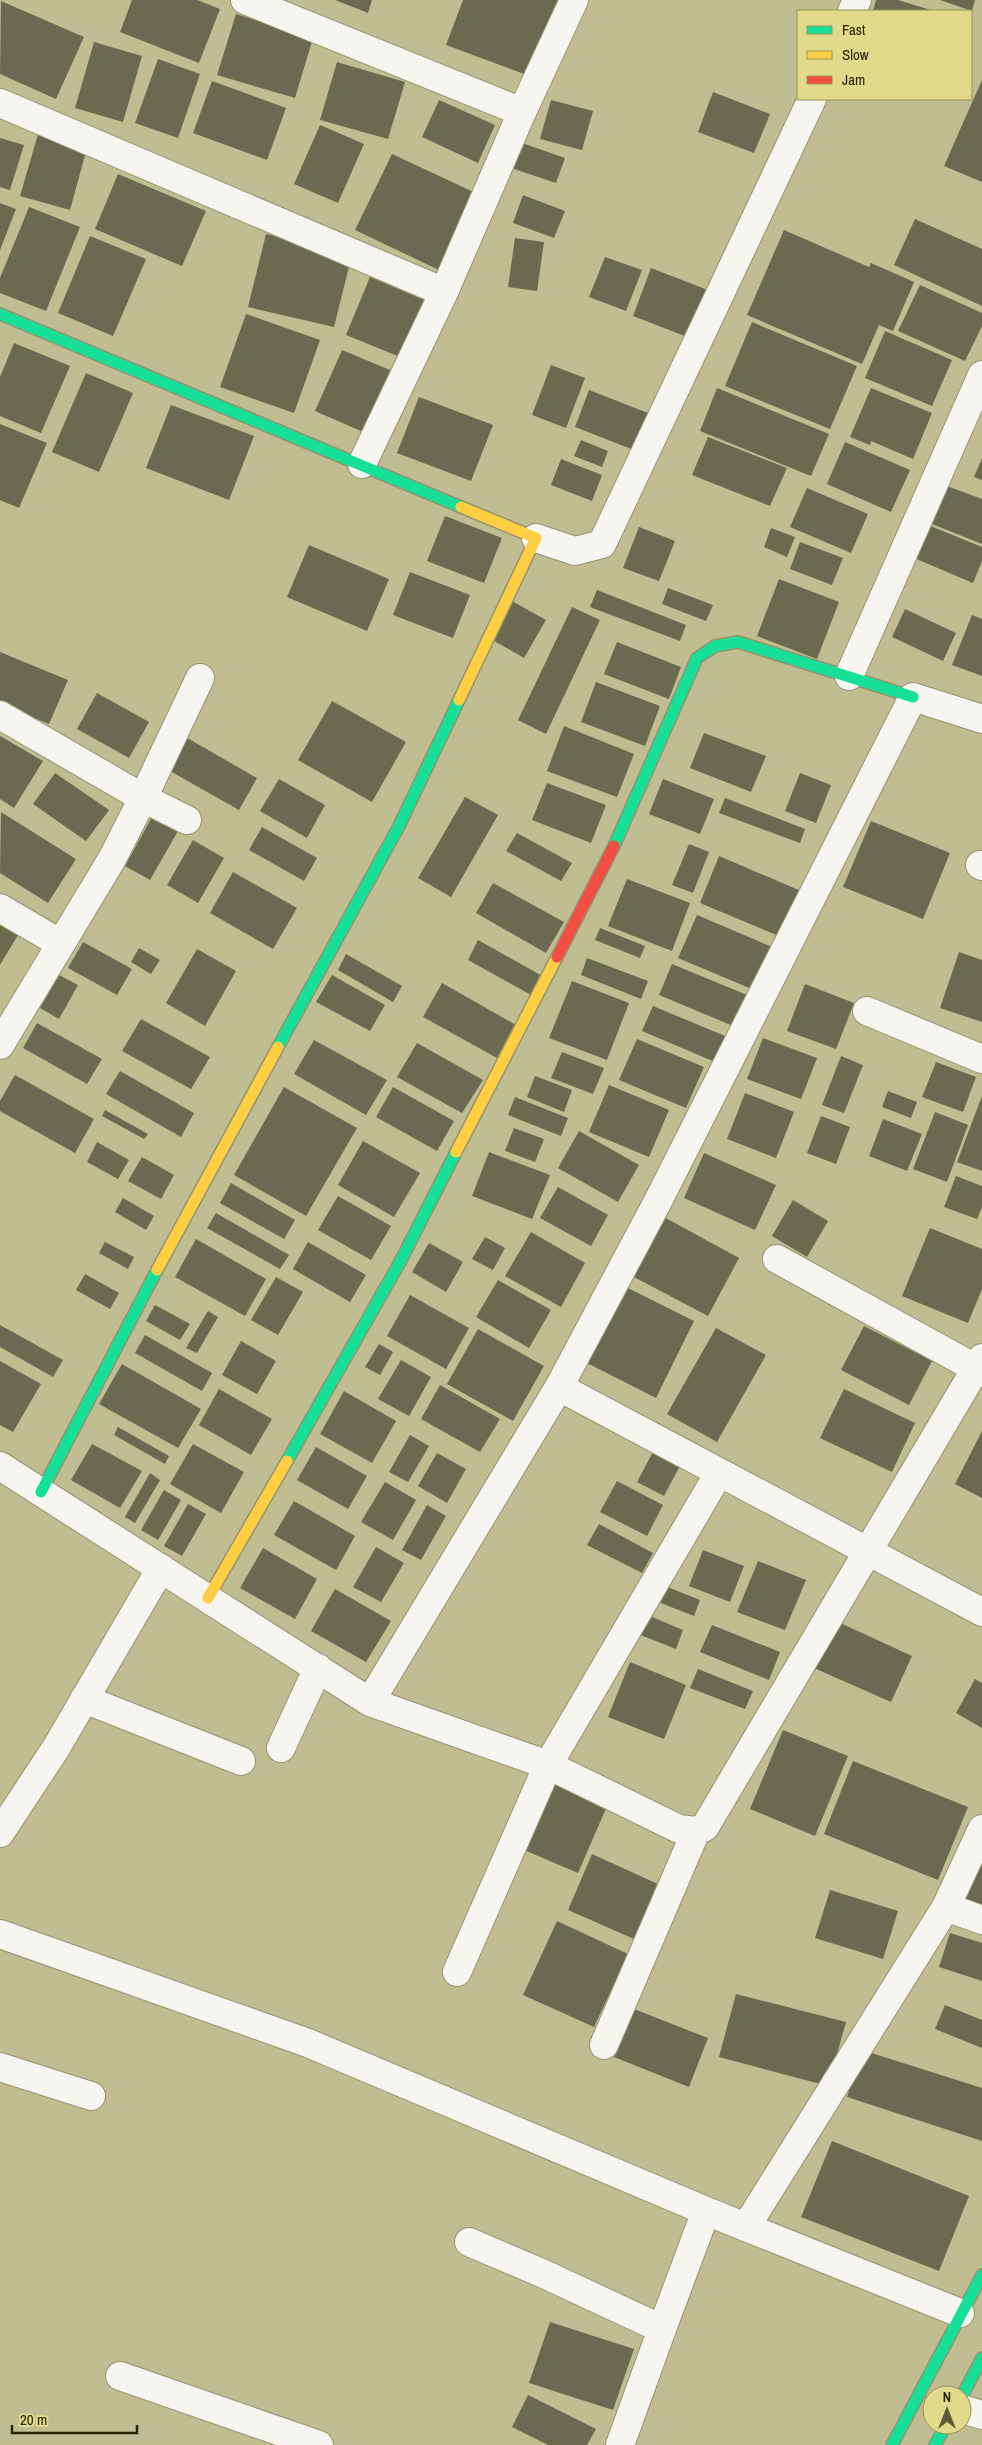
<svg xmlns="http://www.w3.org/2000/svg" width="982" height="2445" viewBox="0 0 982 2445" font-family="'Archivo Narrow',sans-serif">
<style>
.building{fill:#696a4f}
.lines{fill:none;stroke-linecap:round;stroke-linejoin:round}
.street-casing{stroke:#959370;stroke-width:30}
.fast-casing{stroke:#959370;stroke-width:14}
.slow-casing{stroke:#959370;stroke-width:14}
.jam-casing{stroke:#959370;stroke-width:14}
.street{stroke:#f6f5ef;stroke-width:28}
.fast{stroke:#16e098;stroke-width:11}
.slow{stroke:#ffcf43;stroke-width:11}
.jam{stroke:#f24e42;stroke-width:11}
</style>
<rect width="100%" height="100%" fill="#c0bd92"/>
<!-- building -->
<path class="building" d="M132 0H197L220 9 199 63 120 32Z
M335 0H372L368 13Z
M463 0H561L532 77 446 45Z
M876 0H898L934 11H873Z
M940 0H975L972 11Z
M1 1 84 37 56 99 0 74Z
M236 14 313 38 295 98 217 75Z
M94 42 142 56 123 122 75 108Z
M158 59 200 74 178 138 135 123Z
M337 62 405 82 388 139 320 120Z
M982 80V182L944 166Z
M212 81 286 108 267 160 193 133Z
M713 92 770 114 754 153 698 132Z
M439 100 495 125 478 163 422 137Z
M551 100 593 111 582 150 540 139Z
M320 125 364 144 338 203 294 184Z
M38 134 87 148 70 210 20 196Z
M0 138 24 145 10 190 0 187Z
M522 143 565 158 556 183 514 169Z
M392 154 480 195 443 272 355 230Z
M118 174 206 211 182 266 95 229Z
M523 195 565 211 554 238 513 223Z
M0 203 16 209 0 250Z
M29 207 80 227 46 311 0 293V278Z
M915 219 982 249V306L894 265Z
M784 230 869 267 871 263 914 282 893 331 879 325 862 364 747 315Z
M266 234 352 255 334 327 248 307Z
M90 236 146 259 113 336 58 313Z
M515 238 544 242 537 291 508 287Z
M605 257 642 270 626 311 589 297Z
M651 268 713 292 695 340 633 316Z
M370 277 424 300 400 357 346 335Z
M920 285 982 313V326L965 361 898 331Z
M246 314 320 340 294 413 220 387Z
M752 322 857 366 830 429 725 386Z
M885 331 952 360 932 406 865 378Z
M14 343 70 366 41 433 0 416V377Z
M342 350 397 373 370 435 315 411Z
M551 365 585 378 566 428 532 415Z
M86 373 133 393 99 472 52 452Z
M717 388 829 434 811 476 700 431Z
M871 388 932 413 913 459 871 441 870 445 850 437Z
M589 390 653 415 639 452 575 427Z
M419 397 493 425 471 481 397 453Z
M171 405 254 436 229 500 146 468Z
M0 424 47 443 19 508 0 500Z
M708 437 787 468 770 506 692 475Z
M581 440 608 451 602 467 574 456Z
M845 442 910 470 891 512 827 484Z
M982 458V480L974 477Z
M561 459 602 475 592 501 551 485Z
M947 486 982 499V544L932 524Z
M807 488 868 514 851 553 790 527Z
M445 516 502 538 484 583 427 561Z
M928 525 982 547V561L973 583 914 558Z
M639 527 675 541 659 581 623 568Z
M771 528 795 537 787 557 764 547Z
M800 542 843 558 832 585 790 569Z
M309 545 389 579 367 631 287 597Z
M410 572 470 595 453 638 393 615Z
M779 579 839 602 817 659 757 636Z
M668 588 713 605 706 621 662 604Z
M597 590 686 625 680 641 590 607Z
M512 601 546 620 524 658 491 639Z
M572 607 600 620 546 734 518 720Z
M905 609 956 633 943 661 892 637Z
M972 615 982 619V676L952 665Z
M617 642 681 667 669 699 604 674Z
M0 652 68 680 49 724 0 704Z
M596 682 660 706 645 746 581 722Z
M97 693 149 722 129 758 77 729Z
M332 701 406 742 372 802 298 760Z
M564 726 634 754 617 797 547 771Z
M704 733 766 756 751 792 690 768Z
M182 735 257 778 239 810 163 767Z
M0 736 43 761 14 808 0 799Z
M55 773 109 810 86 841 33 804Z
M800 773 831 785 816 823 785 811Z
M279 779 325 805 307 838 260 811Z
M663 779 714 799 700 834 649 814Z
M547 783 606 805 591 843 532 820Z
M465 797 498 815 451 897 418 878Z
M725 798 805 829 800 843 719 813Z
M1 812 76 859 48 903 0 873Z
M152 817 178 831 150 880 125 866Z
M871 821 950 853 923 919 843 887Z
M262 827 317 858 304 881 249 850Z
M517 833 572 863 561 881 506 851Z
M193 840 224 858 198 903 167 885Z
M689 844 709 852 693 893 672 885Z
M719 856 801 891 781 937 700 903Z
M233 872 297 908 273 949 210 913Z
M627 879 690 903 672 951 608 926Z
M493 883 564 922 546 953 476 913Z
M697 915 772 947 754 990 678 958Z
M0 917 21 930 0 965Z
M600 928 645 946 640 958 595 940Z
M478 940 544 977 533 996 468 960Z
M83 942 132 969 117 995 68 968Z
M139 948 160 960 151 974 131 962Z
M197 949 236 971 205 1026 166 1003Z
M959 952 982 960V1022L940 1008Z
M346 954 402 986 393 1002 338 970Z
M587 958 648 981 641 999 581 975Z
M672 964 752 997 738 1028 659 995Z
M59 975 78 985 59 1019 40 1008Z
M332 975 385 1005 370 1031 316 1002Z
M572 981 629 1003 607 1060 549 1038Z
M442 983 516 1025 497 1058 423 1017Z
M805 984 854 1003 836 1049 787 1031Z
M653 1006 725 1036 715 1062 642 1031Z
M141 1019 210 1057 191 1089 122 1051Z
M37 1023 102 1059 87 1084 23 1048Z
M763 1038 817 1058 801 1099 747 1079Z
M637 1039 704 1067 686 1108 619 1080Z
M314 1040 387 1080 366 1115 294 1074Z
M417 1043 483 1080 462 1113 397 1077Z
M562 1052 604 1068 593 1094 551 1078Z
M841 1056 863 1065 844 1113 822 1105Z
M936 1062 976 1077 963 1112 922 1097Z
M120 1071 194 1113 181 1137 106 1094Z
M15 1075 94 1119 75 1153 0 1111V1101Z
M535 1076 572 1090 564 1112 527 1097Z
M609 1085 669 1110 649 1157 589 1132Z
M284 1087 357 1128 306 1216 234 1175Z
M393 1087 454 1121 437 1151 376 1117Z
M888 1091 917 1102 911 1118 882 1107Z
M745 1093 794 1112 776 1158 727 1139Z
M982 1096V1171L957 1162Z
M515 1097 568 1118 561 1136 508 1115Z
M105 1110 148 1134 144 1139 102 1116Z
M935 1112 968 1125 947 1182 913 1169Z
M821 1116 850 1127 836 1164 807 1153Z
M883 1119 922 1134 907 1171 869 1156Z
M514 1128 544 1139 535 1162 505 1151Z
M579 1131 639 1165 618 1202 558 1168Z
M363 1141 420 1173 394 1217 338 1185Z
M97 1142 129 1160 118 1179 87 1162Z
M489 1152 550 1175 532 1219 472 1196Z
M704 1153 776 1185 755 1230 684 1198Z
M142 1157 174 1175 161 1199 128 1181Z
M956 1176 982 1186V1207L977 1219 944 1207Z
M231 1183 295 1220 284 1239 220 1203Z
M558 1187 608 1215 591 1246 540 1218Z
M338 1196 391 1226 371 1260 318 1230Z
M123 1198 154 1216 146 1230 115 1212Z
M793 1200 828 1221 807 1257 772 1236Z
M216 1213 289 1255 280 1269 207 1228Z
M664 1217 739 1258 708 1316 632 1276Z
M930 1228 982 1249V1289L968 1323 902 1296Z
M531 1232 585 1263 561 1307 505 1276Z
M485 1237 505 1248 493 1270 472 1259Z
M196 1239 266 1279 245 1316 175 1277Z
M105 1242 134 1257 128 1269 99 1253Z
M308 1242 366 1275 350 1302 293 1269Z
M429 1243 463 1262 446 1292 412 1272Z
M85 1274 119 1293 110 1309 76 1290Z
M276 1277 303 1292 278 1335 251 1320Z
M498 1280 551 1310 529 1348 476 1317Z
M622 1285 694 1321 656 1398 583 1361Z
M410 1295 469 1328 446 1369 387 1336Z
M155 1305 190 1324 180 1340 146 1321Z
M208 1311 218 1317 197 1353 186 1348Z
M0 1325 63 1360 53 1377 0 1347Z
M864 1326 932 1361 909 1405 841 1370Z
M716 1328 766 1355 717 1442 667 1414Z
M478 1329 544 1366 513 1421 447 1384Z
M145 1335 212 1373 202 1391 135 1353Z
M241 1341 276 1361 257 1394 222 1375Z
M379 1344 393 1352 380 1375 365 1367Z
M401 1360 431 1377 409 1416 378 1399Z
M0 1361 41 1384 13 1432 0 1425Z
M122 1364 201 1409 178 1448 99 1404Z
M440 1385 500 1419 480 1452 421 1419Z
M219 1389 272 1419 251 1455 199 1425Z
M844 1389 915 1423 892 1472 820 1438Z
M344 1391 396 1421 372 1463 320 1434Z
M118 1427 169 1456 165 1464 114 1435Z
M982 1431V1498L955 1484Z
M410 1435 429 1446 408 1482 389 1472Z
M92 1444 142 1471 120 1508 71 1480Z
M193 1444 244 1472 221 1513 170 1484Z
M316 1447 367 1476 348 1509 297 1480Z
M655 1448 682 1462 664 1496 637 1482Z
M437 1453 466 1469 447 1503 418 1486Z
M150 1473 160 1480 135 1523 125 1517Z
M617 1481 663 1505 647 1536 600 1512Z
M385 1482 416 1500 393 1540 361 1522Z
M164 1490 181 1500 158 1540 141 1530Z
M294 1501 355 1536 336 1570 274 1535Z
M188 1504 206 1514 182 1556 164 1546Z
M427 1505 446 1516 421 1560 402 1550Z
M599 1524 653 1553 642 1573 587 1545Z
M376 1547 404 1563 381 1602 353 1587Z
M263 1548 317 1579 295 1619 240 1588Z
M703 1550 744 1566 730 1602 689 1586Z
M758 1561 806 1580 785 1630 737 1612Z
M660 1584 700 1600 694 1616 653 1600Z
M335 1589 391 1621 366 1662 311 1631Z
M645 1614 683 1630 676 1649 638 1634Z
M836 1621 912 1656 891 1702 814 1668Z
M712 1625 780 1652 769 1680 700 1652Z
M630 1662 686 1685 664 1739 608 1717Z
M698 1669 753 1691 745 1709 690 1688Z
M975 1679 982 1683V1728L956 1713Z
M783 1730 848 1756 815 1836 750 1809Z
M853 1761 968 1807 938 1880 824 1834Z
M555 1779 608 1804 578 1873 524 1850Z
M982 1846V1905L963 1898Z
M592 1854 658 1884 634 1939 568 1910Z
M830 1890 898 1911 883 1959 815 1938Z
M557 1921 628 1954 594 2027 523 1995Z
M950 1933 982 1943V1981L939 1967Z
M736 1994 846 2022 828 2086 719 2057Z
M945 2005 982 2020V2048L935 2029Z
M634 2009 708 2038 689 2087 614 2057Z
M862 2050 982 2088V2141L847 2097Z
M832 2141 969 2196 939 2271 801 2217Z
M550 2322 634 2349 613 2410 529 2383Z
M528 2395 596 2429 587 2445H548L512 2427Z"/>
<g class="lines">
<!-- street casing -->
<g class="street-casing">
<path id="street" d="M245 0 522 112
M852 11 857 0
M0 103 444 292
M362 464 444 292 522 112 574 0
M536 538 575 551 602 544 812 99
M849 676 982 375
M0 715 143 798 112 859 0 1045
M187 820 143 798 200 678
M980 865 982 866
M0 908 61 944
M867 1011 982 1059
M777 1259 977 1369
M559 1387 657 1203 913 697 982 719
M0 1466 370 1702 559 1387 982 1612
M84 1699 241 1761
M370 1702 548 1765 679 1829 696 1831 705 1827 982 1358
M281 1748 318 1668
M0 1833 56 1748 161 1568
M946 1907 982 1920
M0 1934 308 2043 706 2211 960 2313
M457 1972 548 1765 719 1473
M604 2045 696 1831
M0 2067 91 2096
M746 2227 946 1907 982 1829
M469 2242 544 2274 662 2329 706 2211
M120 2376 319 2445
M962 2409 982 2415
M620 2445 662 2329"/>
</g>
<!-- fast casing -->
<g class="fast-casing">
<path id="fast" d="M0 314 461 507
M614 846 697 658 715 646 738 642 913 697
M278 1047 399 826 459 700
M287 1461 400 1262 456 1152
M41 1492 157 1270
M962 2396 982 2358
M892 2445 982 2275
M935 2445 946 2425"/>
</g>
<!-- slow casing -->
<g class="slow-casing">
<path id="slow" d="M459 700 536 538 461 507
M456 1152 557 957
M157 1270 278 1047
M208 1598 287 1461"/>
</g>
<!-- jam casing -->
<g class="jam-casing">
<path id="jam" d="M557 957 614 846"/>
</g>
<!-- street -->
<use href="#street" class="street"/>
<!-- fast -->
<use href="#fast" class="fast"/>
<!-- slow -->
<use href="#slow" class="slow"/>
<!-- jam -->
<use href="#jam" class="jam"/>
</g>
<!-- legend -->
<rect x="797" y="10" width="175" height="90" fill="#e1da8b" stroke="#979155"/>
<rect x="807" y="26" width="25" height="8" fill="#16e098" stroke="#979155"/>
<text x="842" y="35" font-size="15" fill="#272403">Fast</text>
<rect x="807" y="51" width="25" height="8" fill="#ffcf43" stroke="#979155"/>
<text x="842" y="60" font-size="15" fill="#272403">Slow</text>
<rect x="807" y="76" width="25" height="8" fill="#f24e42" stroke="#979155"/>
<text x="842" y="85" font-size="15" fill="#272403">Jam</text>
<!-- north arrow -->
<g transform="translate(947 2410)"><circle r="24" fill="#e1da8b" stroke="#979155"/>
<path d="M0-4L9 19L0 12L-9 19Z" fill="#5d5a35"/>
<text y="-8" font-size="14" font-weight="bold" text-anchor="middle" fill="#272403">N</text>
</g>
<!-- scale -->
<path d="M12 2425v8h125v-8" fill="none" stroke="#272403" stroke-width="2.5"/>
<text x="20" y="2425" font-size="15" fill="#272403" stroke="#e1da8b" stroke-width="4" paint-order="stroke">20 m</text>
</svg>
